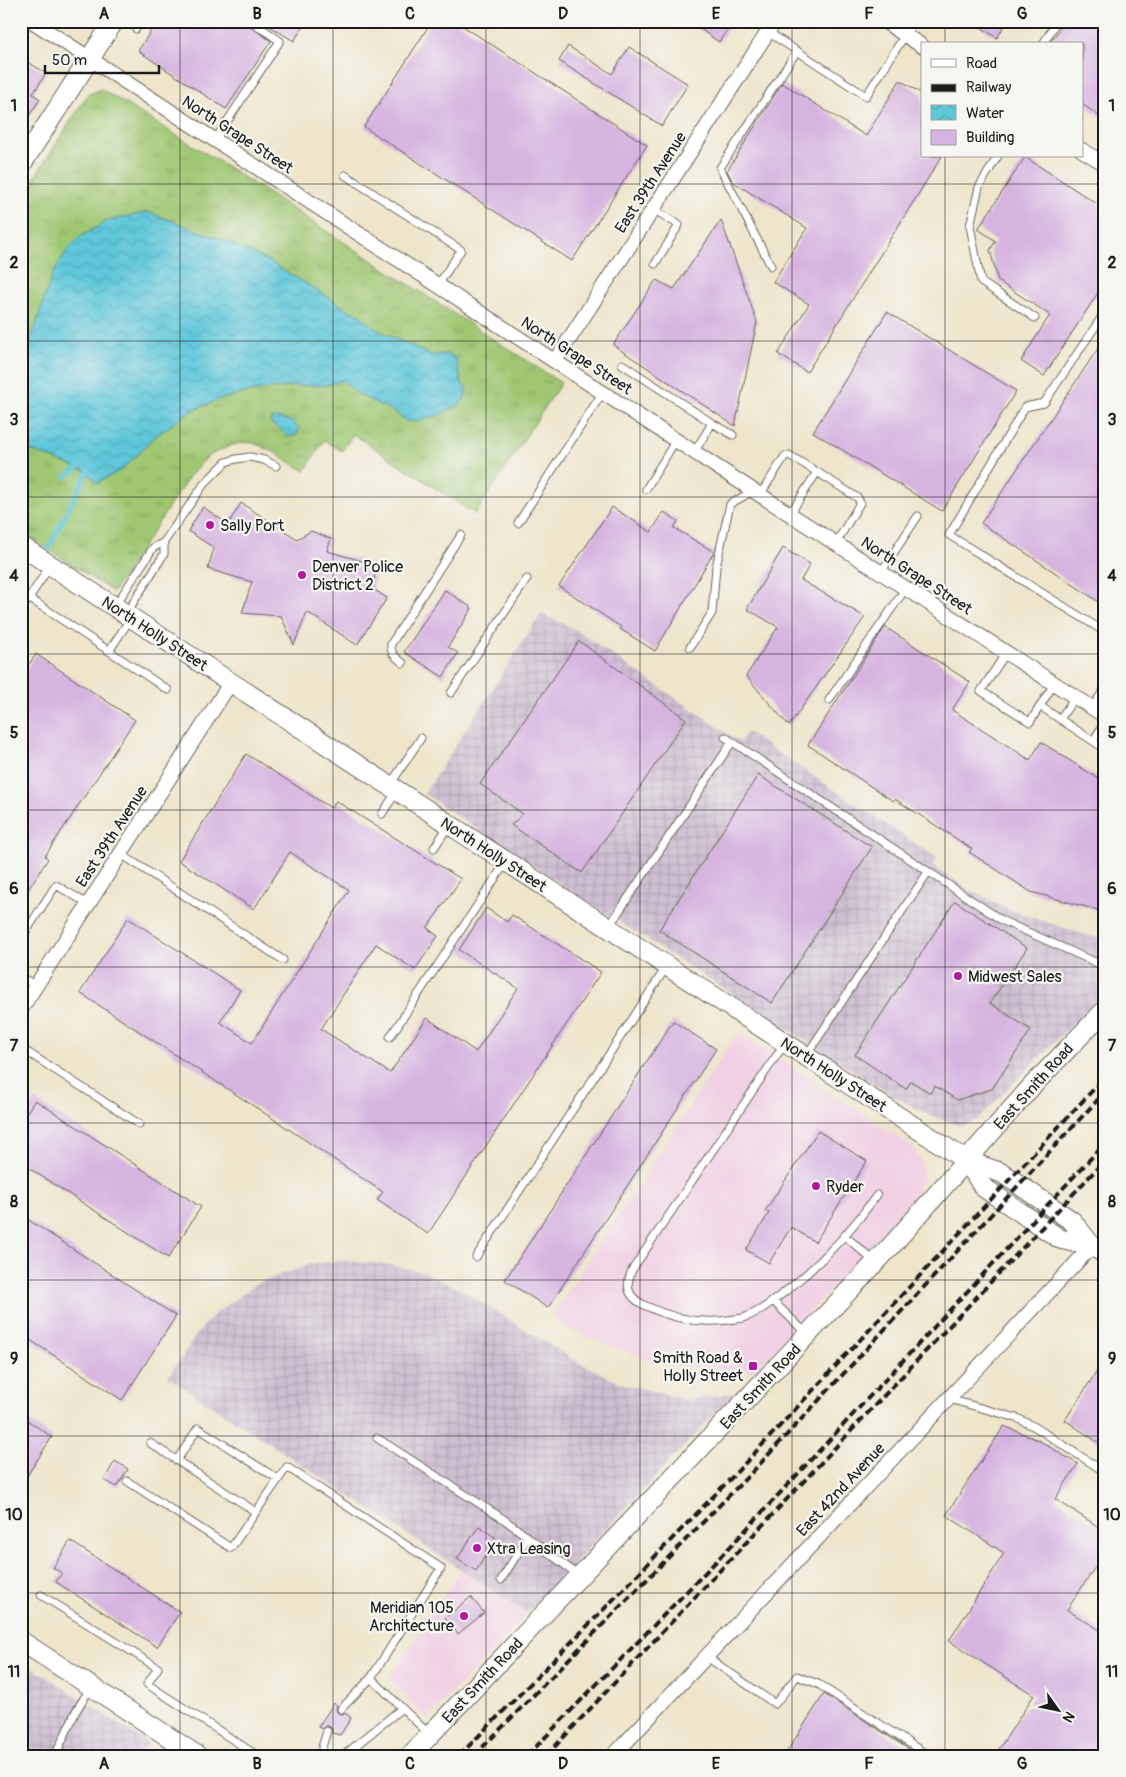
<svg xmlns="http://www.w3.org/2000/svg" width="1126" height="1777" viewBox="0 0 1126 1777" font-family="Pangolin,sans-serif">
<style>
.built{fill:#f1d0e4}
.industrial{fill:url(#industrial-grid)}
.grass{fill:url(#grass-tufts);stroke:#5e7247}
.water{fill:url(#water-waves);stroke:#3d727b}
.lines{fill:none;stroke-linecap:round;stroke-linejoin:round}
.stream{stroke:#5ec7da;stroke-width:4.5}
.building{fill:#d6b4e0}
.lane-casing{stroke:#666259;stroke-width:9}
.street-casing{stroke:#666259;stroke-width:16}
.secondary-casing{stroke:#666259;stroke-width:21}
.lane{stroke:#fff;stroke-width:7}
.street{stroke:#fff;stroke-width:14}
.secondary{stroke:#fff;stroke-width:19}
.rail{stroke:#1c1c1c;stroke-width:4;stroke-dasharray:8 4;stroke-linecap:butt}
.grid{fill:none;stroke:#1c1c1c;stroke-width:1;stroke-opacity:0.55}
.poi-dot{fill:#b5179e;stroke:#f6f6f2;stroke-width:2}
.labels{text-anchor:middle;stroke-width:4.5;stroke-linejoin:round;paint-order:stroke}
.street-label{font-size:16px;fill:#1c1c1c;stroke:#f6f6f2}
.poi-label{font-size:16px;fill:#1c1c1c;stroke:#f6f6f2;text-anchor:start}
.neatline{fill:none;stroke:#1c1c1c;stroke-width:2}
.grid-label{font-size:16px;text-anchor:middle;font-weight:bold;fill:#1c1c1c}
</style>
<defs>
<pattern id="industrial-grid" width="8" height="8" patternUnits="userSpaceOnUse" patternTransform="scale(1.25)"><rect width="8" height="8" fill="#cebed1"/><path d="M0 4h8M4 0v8" fill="none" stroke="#b0a3b3"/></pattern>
<pattern id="grass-tufts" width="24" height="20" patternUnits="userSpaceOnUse" patternTransform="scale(1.25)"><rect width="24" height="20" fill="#9fc772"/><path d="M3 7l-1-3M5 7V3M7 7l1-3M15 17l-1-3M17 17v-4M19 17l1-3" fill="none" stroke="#88aa62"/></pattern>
<pattern id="water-waves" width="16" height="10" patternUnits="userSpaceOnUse" patternTransform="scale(1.25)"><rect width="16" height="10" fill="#5ec7da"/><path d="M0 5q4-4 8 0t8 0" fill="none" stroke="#51aaba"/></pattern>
</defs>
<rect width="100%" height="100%" fill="#f6f6f2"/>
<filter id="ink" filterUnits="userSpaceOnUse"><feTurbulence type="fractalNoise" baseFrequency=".02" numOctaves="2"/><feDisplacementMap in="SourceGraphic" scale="10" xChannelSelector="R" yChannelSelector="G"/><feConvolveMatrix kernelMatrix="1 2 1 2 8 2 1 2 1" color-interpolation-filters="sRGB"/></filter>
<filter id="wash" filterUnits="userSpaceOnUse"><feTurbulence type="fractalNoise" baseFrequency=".0096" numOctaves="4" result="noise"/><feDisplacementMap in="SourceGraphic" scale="20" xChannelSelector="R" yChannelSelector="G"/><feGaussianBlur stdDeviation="1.12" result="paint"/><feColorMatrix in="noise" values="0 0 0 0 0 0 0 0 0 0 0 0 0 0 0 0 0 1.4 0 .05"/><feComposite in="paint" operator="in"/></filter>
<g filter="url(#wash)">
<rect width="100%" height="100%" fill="#eee5cb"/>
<!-- built -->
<path class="built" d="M738 1032 911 1146 917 1153 921 1161 923 1174 922 1181 916 1192 885 1231 754 1372 674 1366 647 1359 618 1349 569 1329 552 1316Z
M460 1571 527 1613 427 1720 389 1679Z"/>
<!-- industrial -->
<path class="industrial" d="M541 614 571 627 740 742 747 732 937 858 932 865 966 888 1010 910 1085 935 1105 939V991L979 1118 969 1124 958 1125 929 1115 896 1098 597 908 424 794Z
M341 1260 389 1265 424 1272 463 1291 574 1360 620 1383 686 1400 734 1393 527 1613 168 1377 196 1336 211 1317 258 1283 311 1264Z
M21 1660 148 1743 140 1756H21Z"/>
<!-- grass -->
<path class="grass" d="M101 89 220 162 561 383 475 514 353 434 342 451 324 440 305 471 274 452 254 443 244 442 232 445 208 456 188 478 113 592 21 531V199L86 97 89 94Z"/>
<!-- water -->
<path class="water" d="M148 212 226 241 270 262 333 300 349 311 357 313 374 328 407 344 431 355 446 354 456 358 461 382 467 389 464 400 457 406 436 416 417 422 406 421 396 413 358 394 342 380 328 385 291 386 254 391 221 399 189 412 152 439 123 469 97 483 86 471 21 447V363L36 325 47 289 54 272 67 250 80 237 107 221Z
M271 418C280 418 293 420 299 428L298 433 294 436H287L280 429 270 423Z"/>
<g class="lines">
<!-- stream -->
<path class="stream" d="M66 477 82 464
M48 549 89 469"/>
</g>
<g id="blocks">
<!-- building -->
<path class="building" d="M157 21H246L248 25 271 41 226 109 138 51Z
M261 21H298L304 25 294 41Z
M432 21H455L647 145 572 261 364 127Z
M688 21H733L719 42Z
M972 21H1007L997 38Z
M1065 21H1105V120L1082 104V44H1049Z
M568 46 612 74 629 47 688 84 662 126 559 61Z
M21 58 46 73 33 94 40 99 29 116 21 112Z
M900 80 922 94V156H942L807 372 778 354 809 304 773 282 807 228 733 182 727 171 782 83 866 136Z
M1025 157 1105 209V282L1044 376 1021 361 1050 315 998 281 990 250 996 241 978 229Z
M721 220 757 322 735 426 613 345 656 280 674 289Z
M887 312 1016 391 942 511 813 432Z
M1105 338V606L981 523Z
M241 503 297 539 311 531 331 539 327 551 376 565 373 589 387 598 357 645 307 612 294 645 281 616 242 613 252 582 208 569 214 548 188 531 203 507 228 524Z
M612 507 651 532 664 512 678 521 674 528 714 552 655 651 620 629 621 627 559 586Z
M783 548 810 564 801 580 865 617 789 726 746 676 778 627 747 609Z
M445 590 472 608 448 647 458 653 443 677 404 652Z
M885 627 970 682 952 710 1030 760 1041 742 1105 783V912L1031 892 969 852 972 849 895 799 893 801 808 745Z
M579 641 686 719 582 873 511 825 523 814 480 784Z
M36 654 135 720 45 856 48 859 21 900V676Z
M246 754 331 808 336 801 461 879 427 928 438 936 415 970 376 944 321 1029 390 1073 427 1018 476 1052 518 988 459 950 486 908 507 922 512 915 601 972 428 1234 377 1200 383 1192 266 1114 80 993 128 918 240 990 220 1022 252 1043 349 890 290 852 254 909 179 861Z
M758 775 872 847 772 1003 659 930Z
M955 901 1027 948 990 1003 1031 1030 992 1089 957 1100 935 1086 930 1093 911 1081 906 1089 855 1055Z
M673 1021 716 1049 548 1308 505 1280Z
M35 1100 201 1207 168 1258 21 1163V1121Z
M818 1131 867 1161 815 1242 791 1227 769 1263 746 1250 769 1213 765 1211Z
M21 1215 176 1316 122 1400 21 1334Z
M1105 1359V1447L1065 1420Z
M21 1416 52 1437 21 1485Z
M1004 1426 1038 1440 1078 1464 1055 1499 1105 1531V1552L1067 1610 1105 1633V1756H1009L999 1749 1034 1695 949 1641 1004 1553 946 1515Z
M115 1461 128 1469 117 1487 104 1480Z
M479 1526 496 1538 476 1571 457 1559Z
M70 1541 180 1612 157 1647 56 1582 62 1573 53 1568Z
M471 1597 484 1613 458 1634 445 1618Z
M824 1694 919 1756H784Z
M334 1703 337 1706 336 1710 338 1713 342 1714 345 1713 351 1718 340 1735 332 1733V1729L329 1726H325L322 1729 318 1727Z"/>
</g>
</g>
<g filter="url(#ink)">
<use href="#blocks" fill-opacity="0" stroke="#666259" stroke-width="1"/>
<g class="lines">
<!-- lane casing -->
<g class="lane-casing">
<path id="lane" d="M136 29 141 21
M768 32 866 96 914 21
M1043 44 1057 21
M215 140 280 41 251 21
M998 156 979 187 970 226 981 282 1035 318
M345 175 461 250 438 285
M653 209 679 225 655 264
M771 266 720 168 797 51
M1105 312 1044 403 1025 407 949 535 1105 632
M622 364 712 423 733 435
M695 451 712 423
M646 489 676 440
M760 495 785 456 789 455 817 472
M790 514 817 472 858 498 860 503 839 538
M518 523 603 392
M881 572 918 516
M29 598 168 690
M115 606 153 548 164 542 204 484 226 462 236 459 250 457 264 460 276 466
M21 610 50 566
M126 614 164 554V542
M690 647 712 613 716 567 730 504 753 491
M109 651 131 618
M1006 653 981 691 1030 722 1054 684
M403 663C396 657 390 654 391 644L461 535
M451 693 527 579
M829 700 906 588
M1040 706 1105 749
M1092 708 1105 688
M1060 719 1075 697
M725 737 1003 921 1097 963 1105 968
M1093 741 1105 722
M390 785 421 738
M382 814 397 791
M434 848 449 825
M121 854 283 960
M608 928 732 742
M21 939 56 885 88 904
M21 977 36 986
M390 1037 506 862
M785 1043 632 1270C624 1288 629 1298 646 1306 673 1319 699 1324 728 1320 732 1319 738 1319 743 1318 761 1312 777 1298 791 1287 824 1260 852 1230 877 1195
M21 1048 139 1124
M806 1056 928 872
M845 1236 875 1262
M476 1257 667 966
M773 1301 807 1334
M949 1399 1017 1418 1035 1427 1105 1472
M377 1438 505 1520 578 1575
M150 1443 256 1512
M177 1460 198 1428 278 1479
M127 1481 231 1548 287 1467 441 1568 371 1678 430 1735
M501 1580 528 1537
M41 1595 158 1668 147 1684 258 1756
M707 1657 775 1704 797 1676 818 1684 929 1756
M341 1709 371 1678
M55 1756 76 1711 91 1687
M169 1756 177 1743
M322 1756V1747L327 1731
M343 1756 402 1708"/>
</g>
<!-- street casing -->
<g class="street-casing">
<path id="street" d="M32 21 760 495 1105 716
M884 21 922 46
M1082 150 1105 164
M555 361 775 21
M21 1009 231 682
M613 1756 1092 1246"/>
</g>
<!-- secondary casing -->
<g class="secondary-casing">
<path id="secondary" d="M21 165 114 21
M21 546 967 1161 1002 1173 1072 1221 1092 1246 1105 1254
M967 1161 983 1187 1060 1239 1092 1246
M21 1641 198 1756
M410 1756 892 1245 1032 1086 1105 1010"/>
</g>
<!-- lane -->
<use href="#lane" class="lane"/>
<!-- street -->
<use href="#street" class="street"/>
<!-- secondary -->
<use href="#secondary" class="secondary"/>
<!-- rail -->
<path class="rail" d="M459 1756 607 1606 735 1474 1105 1077
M474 1756 756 1468 1105 1092
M527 1756 728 1549 1105 1143
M546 1756 1105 1160"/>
</g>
</g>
<!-- grid -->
<path class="grid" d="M180 21V1756M333 21V1756M486 21V1756M640 21V1756M792 21V1756M945 21V44M945 156V1756M21 184H1105M21 341H1105M21 497H1105M21 654H1105M21 810H1105M21 967H1105M21 1123H1105M21 1280H1105M21 1436H1105M21 1593H1105"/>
<!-- markers -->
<g class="poi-dot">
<circle cx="210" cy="525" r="5"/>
<circle cx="302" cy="575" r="5"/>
<circle cx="958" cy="976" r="5"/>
<circle cx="816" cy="1186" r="5"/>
<rect x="748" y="1361" width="10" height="10" rx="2.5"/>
<circle cx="477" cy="1548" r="5"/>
<circle cx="464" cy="1616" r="5"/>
</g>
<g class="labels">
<!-- street labels -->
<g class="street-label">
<text transform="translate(238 134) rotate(33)" y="6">North Grape Street</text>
<text transform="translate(650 182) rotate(-57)" y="6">East 39th Avenue</text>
<text transform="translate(577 355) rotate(33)" y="6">North Grape Street</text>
<text transform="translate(917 575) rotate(33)" y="6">North Grape Street</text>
<text transform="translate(155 633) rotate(33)" y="6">North Holly Street</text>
<text transform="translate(111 836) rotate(-57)" y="6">East 39th Avenue</text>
<text transform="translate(494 854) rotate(33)" y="6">North Holly Street</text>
<text transform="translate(834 1074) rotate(33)" y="6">North Holly Street</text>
<text transform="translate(1033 1086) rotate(-48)" y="6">East Smith Road</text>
<text transform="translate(760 1386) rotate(-47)" y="6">East Smith Road</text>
<text transform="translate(840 1489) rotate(-47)" y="6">East 42nd Avenue</text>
<text transform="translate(482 1680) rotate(-47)" y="6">East Smith Road</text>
</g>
<!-- poi labels -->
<g class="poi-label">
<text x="220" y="531">Sally Port</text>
<text x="312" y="572">Denver Police<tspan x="312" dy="18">District 2</tspan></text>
<text x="968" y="982">Midwest Sales</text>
<text x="826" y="1192">Ryder</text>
<text x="743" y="1363" text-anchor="end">Smith Road &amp;<tspan x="743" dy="18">Holly Street</tspan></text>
<text x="487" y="1554">Xtra Leasing</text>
<text x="454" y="1613" text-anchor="end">Meridian 105<tspan x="454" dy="18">Architecture</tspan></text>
</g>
</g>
<!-- margin -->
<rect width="1126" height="1777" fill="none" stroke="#f6f6f2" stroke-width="55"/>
<!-- legend -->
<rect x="921" y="42" width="162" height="115" fill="#f6f6f2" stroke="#9f9f9c"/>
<rect x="931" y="59" width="25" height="8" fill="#ffffff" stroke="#9f9f9c"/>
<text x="966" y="68" font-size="15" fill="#1c1c1c">Road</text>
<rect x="931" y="84" width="25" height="8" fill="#1c1c1c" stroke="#9f9f9c"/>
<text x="966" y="92" font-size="15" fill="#1c1c1c">Railway</text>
<rect x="931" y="105" width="25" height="15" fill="url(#water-waves)" stroke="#9f9f9c"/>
<text x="966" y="118" font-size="15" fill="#1c1c1c">Water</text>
<rect x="931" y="130" width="25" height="15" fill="#d6b4e0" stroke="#9f9f9c"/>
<text x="966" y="142" font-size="15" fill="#1c1c1c">Building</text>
<!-- north arrow -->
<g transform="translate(1058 1710) rotate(123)" stroke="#f6f6f2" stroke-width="4" paint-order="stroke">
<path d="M0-4L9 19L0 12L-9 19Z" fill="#1c1c1c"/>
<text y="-8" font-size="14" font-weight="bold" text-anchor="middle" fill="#1c1c1c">N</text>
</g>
<!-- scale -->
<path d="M45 65v8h114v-8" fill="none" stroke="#1c1c1c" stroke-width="2.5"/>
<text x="52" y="65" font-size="15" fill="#1c1c1c" stroke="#f6f6f2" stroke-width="4" paint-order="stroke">50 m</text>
<rect x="28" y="28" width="1070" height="1722" class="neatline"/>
<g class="grid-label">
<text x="104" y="19">A</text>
<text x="257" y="19">B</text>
<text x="410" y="19">C</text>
<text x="563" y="19">D</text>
<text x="716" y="19">E</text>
<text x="869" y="19">F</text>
<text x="1022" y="19">G</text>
<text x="14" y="111">1</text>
<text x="1112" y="111">1</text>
<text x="14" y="268">2</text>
<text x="1112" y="268">2</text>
<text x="14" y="425">3</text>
<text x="1112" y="425">3</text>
<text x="14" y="581">4</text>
<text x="1112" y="581">4</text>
<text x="14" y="738">5</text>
<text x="1112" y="738">5</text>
<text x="14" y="894">6</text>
<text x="1112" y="894">6</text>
<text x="14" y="1051">7</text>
<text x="1112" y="1051">7</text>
<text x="14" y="1207">8</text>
<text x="1112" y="1207">8</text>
<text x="14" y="1364">9</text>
<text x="1112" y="1364">9</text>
<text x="14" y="1520">10</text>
<text x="1112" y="1520">10</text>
<text x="14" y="1677">11</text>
<text x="1112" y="1677">11</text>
<text x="104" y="1769">A</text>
<text x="257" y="1769">B</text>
<text x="410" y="1769">C</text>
<text x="563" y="1769">D</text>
<text x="716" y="1769">E</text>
<text x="869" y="1769">F</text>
<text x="1022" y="1769">G</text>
</g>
</svg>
